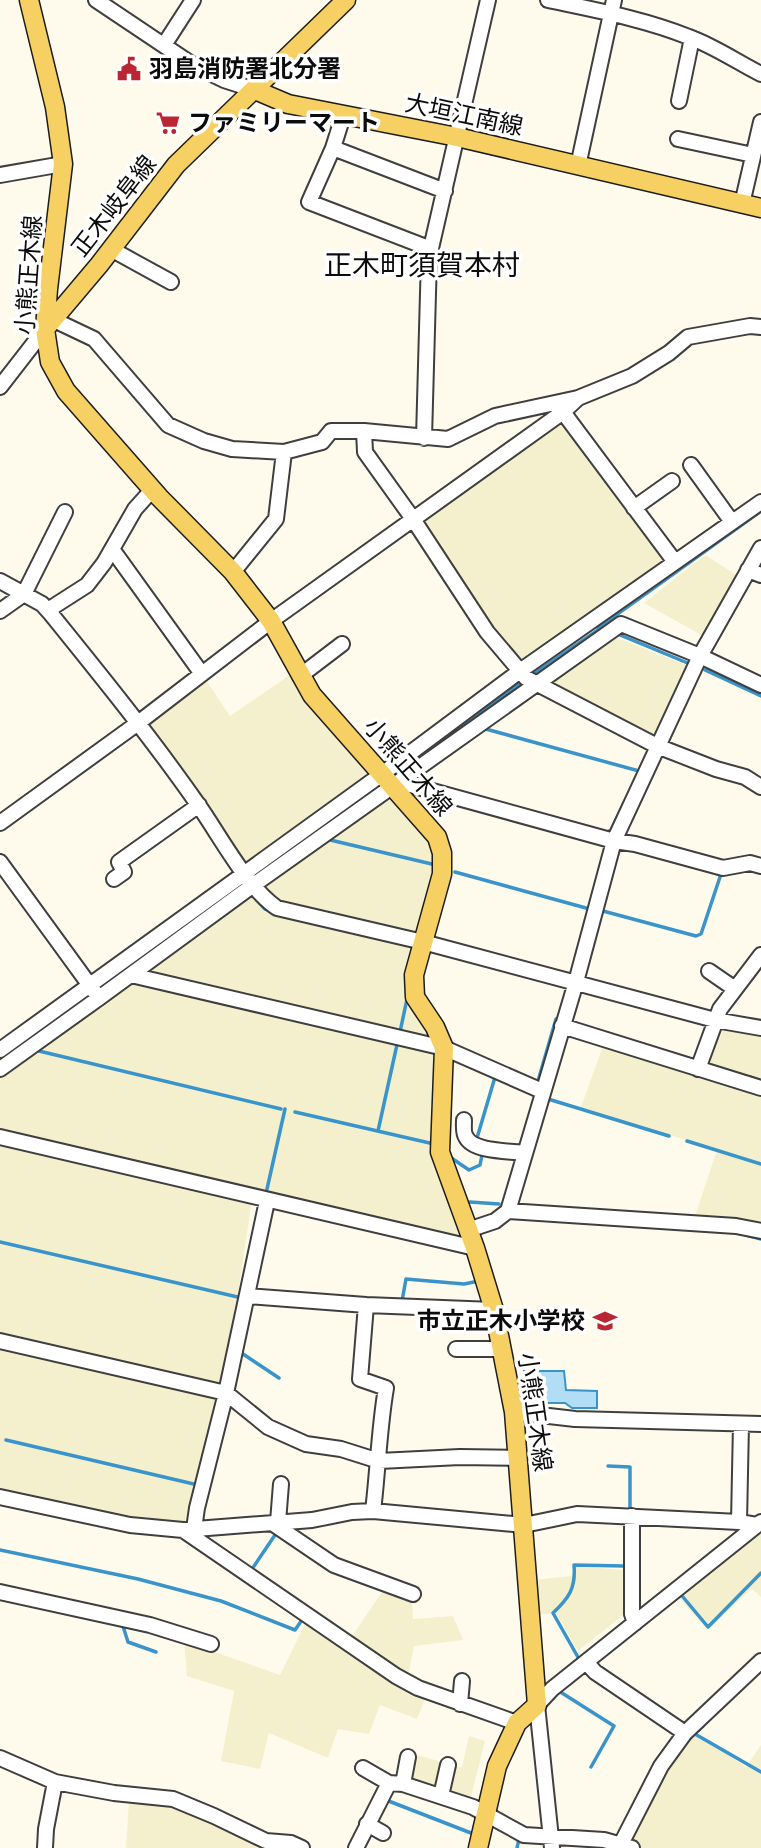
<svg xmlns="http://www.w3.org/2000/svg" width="761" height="1848" viewBox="0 0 761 1848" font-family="'IBM Plex Serif','Noto Sans JP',serif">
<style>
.farmland{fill:#f4f0cd}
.water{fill:#b1ddf5;stroke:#3994cb;stroke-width:2}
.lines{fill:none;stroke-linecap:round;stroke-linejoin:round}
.stream{stroke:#3994cb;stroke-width:3.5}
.minor-casing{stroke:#3f3f3f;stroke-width:18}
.major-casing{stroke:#1d1d1d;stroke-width:21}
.minor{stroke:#fff;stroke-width:14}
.major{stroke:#f7d064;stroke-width:18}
.labels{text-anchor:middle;stroke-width:7;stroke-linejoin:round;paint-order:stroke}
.poi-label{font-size:24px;font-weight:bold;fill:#0c0c0c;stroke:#fff;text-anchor:start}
.street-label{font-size:24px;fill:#0c0c0c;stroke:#fff}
.quarter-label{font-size:28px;fill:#0c0c0c;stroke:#fff}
</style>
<rect width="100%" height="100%" fill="#fffbec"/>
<!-- farmland -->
<path class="farmland" d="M560 419 668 562 520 665 418 520Z
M705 555 738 576 703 636 644 603Z
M610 635 686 665 653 736 540 683Z
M297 670 442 853 414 975 435 1027 446 1193 463 1241 253 1192 238 1294 219 1384 226 1393 194 1529 162 1526 0 1496V1069L252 886 138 723 202 674 230 716Z
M719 1026 761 1034V1226L744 1221 695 1216 717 1150 581 1107 604 1043 702 1075Z
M761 1532V1597L752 1589 708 1630 678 1597Z
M576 1566 623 1570 626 1613 578 1651 556 1613 534 1615 533 1580 571 1576Z
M384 1589 412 1600 413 1619 453 1616 463 1640 414 1646 406 1687 426 1696 417 1719 380 1705 369 1734 338 1729 328 1758 269 1733 260 1769 221 1761 234 1691 187 1676 184 1641 280 1675 307 1620 344 1648Z
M693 1731 746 1767 761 1745V1848H639L632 1845 628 1839 661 1770Z
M469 1736 485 1741 470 1801 447 1793 452 1767H462Z
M413 1754 446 1763 438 1791 407 1780Z
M129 1800 174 1804 259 1845 256 1848H126Z"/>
<!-- water -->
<path class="water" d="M524 1371H564L566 1390 597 1391V1408H572L565 1403H524Z"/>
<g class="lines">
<!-- stream -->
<path class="stream" d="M598 628 761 511
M620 635 690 664 689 666
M705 670 761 696
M535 673 601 628
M482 728 639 771 638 774
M395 774 519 684
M607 832 611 830 624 803
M326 839 436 865
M455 872 586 908
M253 877 379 786
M259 902 265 909 272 911
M603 911 696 936 701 934 721 874
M101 986 245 882
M400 1032 407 999
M39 1051 281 1109
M0 1059 87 997
M750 1077 761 1081
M538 1081 556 1019
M548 1099 669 1136
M295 1112 434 1144
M378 1131 398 1040
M479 1139 477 1138 495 1077 498 1079
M687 1141 761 1164
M450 1157 469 1170 480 1165 483 1150
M267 1189 285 1109
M470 1202 499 1204
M746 1235 761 1239
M0 1242 242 1298
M402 1301 406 1279 464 1284 479 1281
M240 1352 279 1378
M6 1440 198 1485V1483
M608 1466 630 1467V1508
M0 1550 138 1579 221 1601 295 1630 304 1617
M250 1572 277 1532
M683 1597 708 1627 761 1573
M122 1623 128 1642 156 1652
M579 1659 553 1613C569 1598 576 1588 574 1565L624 1566
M562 1693 614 1726 591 1767
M695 1734 761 1772
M686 1742 703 1726
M386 1800 471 1833
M517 1848 519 1839"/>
<!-- minor casing -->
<g class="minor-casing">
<path id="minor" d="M96 0 193 65 224 80 255 90
M548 0C595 10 644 19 689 37 714 46 737 62 761 74
M164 45 193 0
M679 101 692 38
M343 116 333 148 309 202 431 249
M678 139 753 155
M333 148 445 191
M578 166 614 0
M0 175 63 164
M742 204 761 122
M111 249 171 282
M54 320 94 339 168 425 204 441 232 449 284 452 322 442 331 431H364L448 439 495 416 578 398 632 376 669 353 688 337 750 326 761 327
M0 387 45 329
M563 412 675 562
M364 431 365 452 413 519 487 632 526 678 657 746 716 769 745 777 761 787
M424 438 429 257 488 0
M691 465 732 522
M634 508 672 481
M112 549 202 674
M748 570 761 575
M233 572 276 519 284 452
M0 581 42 604 51 614C102 677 153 740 199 806 220 836 248 889 277 908L423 942 715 1020 761 1028
M48 610 87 585 104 563 135 509 153 489
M0 611 24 594 65 512
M300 676 342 644
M394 787 407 784 614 841 635 844 723 868 750 863 761 866
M0 823 138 723 271 621 563 412 577 399
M0 862 99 998 0 1069
M114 879 124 872 119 862 199 805
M709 971 735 989
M131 975 444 1048 542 1091
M99 998 252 886 621 624 700 656 761 685
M562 1026 761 1088
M0 1050 382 774 520 671 761 502
M698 1069 720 1009 761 955
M464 1120C464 1125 463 1133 466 1137 473 1152 510 1151 525 1153
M0 1137 475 1248
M508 1211 736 1226 761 1231
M468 1230 495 1221 508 1211 576 982 614 841 700 656 761 548
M247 1296 366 1305 360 1379 386 1388C379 1429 378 1470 373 1511
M366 1305 494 1310
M0 1341 226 1393 268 1427 306 1444 341 1449 379 1461 460 1457 518 1458
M456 1349H502
M514 1412 575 1419 761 1424
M0 1497 130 1525 183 1530 312 1520 352 1512 373 1511 524 1525 577 1514 739 1522 757 1525
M632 1516V1614L635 1623
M278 1522 281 1484
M739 1522 741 1424
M272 1523 334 1565 413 1594
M194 1529 197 1508 226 1393 267 1201
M183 1530 396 1676 418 1688 517 1723
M0 1592 150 1625 211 1644
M586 1662 595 1672 685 1733
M460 1704 462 1681
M0 1758 55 1782 114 1793 173 1799 214 1816 266 1841 291 1843 302 1848
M363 1768 389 1783
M403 1784 408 1757
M441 1796 448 1765
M367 1824 383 1833
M621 1844 661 1766 685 1733 761 1661
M45 1848 46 1829 55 1782
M356 1848 389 1783 403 1784 473 1807 524 1835 604 1840 632 1848
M552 1848 537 1705 552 1689 761 1522"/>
</g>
<!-- major casing -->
<g class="major-casing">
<path id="major" d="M29 0 55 107 63 164 48 289 45 329 50 362 66 391 159 497 233 572 271 621 312 695 437 837 442 853V874L414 975 415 997 435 1027 444 1048 440 1152 475 1248 494 1310 514 1412 537 1705 517 1723 497 1766 478 1848
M255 90 288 104 457 137 761 208
M45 329 99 265 176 165 346 0"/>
</g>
<!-- minor -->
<use href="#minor" class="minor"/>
<!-- major -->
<use href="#major" class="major"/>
</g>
<!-- icons -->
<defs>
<g id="civic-bare" transform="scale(1.89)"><path d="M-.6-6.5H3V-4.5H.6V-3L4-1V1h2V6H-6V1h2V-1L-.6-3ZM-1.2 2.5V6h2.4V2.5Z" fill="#ba2631" stroke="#fff" stroke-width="2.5" paint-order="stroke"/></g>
<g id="supermarket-bare" transform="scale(1.89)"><path d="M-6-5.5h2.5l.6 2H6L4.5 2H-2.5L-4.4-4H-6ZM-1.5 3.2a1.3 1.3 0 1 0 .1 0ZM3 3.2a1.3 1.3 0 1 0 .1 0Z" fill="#ba2631" stroke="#fff" stroke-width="2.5" paint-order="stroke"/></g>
<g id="school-bare" transform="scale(1.89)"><path d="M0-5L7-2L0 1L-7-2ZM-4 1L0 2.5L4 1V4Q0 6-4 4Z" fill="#ba2631" stroke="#fff" stroke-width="2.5" paint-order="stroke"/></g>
</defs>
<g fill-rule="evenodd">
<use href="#civic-bare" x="129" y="69"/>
<use href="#supermarket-bare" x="168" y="123"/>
<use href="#school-bare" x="605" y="1321"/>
</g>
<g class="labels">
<!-- poi labels -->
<g class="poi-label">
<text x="149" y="77">羽島消防署北分署</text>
<text x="188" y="131">ファミリーマート</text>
<text x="585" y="1329" text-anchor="end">市立正木小学校</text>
</g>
<!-- street labels -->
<g class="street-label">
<text transform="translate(464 115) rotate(12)" y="8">大垣江南線</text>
<text transform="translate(114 206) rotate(-52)" y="8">正木岐阜線</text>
<text transform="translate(29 275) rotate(-86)" y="8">小熊正木線</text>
<text transform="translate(408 767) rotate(49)" y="8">小熊正木線</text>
<text transform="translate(535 1412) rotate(82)" y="8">小熊正木線</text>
</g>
<!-- quarter labels -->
<g class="quarter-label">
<text x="422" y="275">正木町須賀本村</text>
</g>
</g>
</svg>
